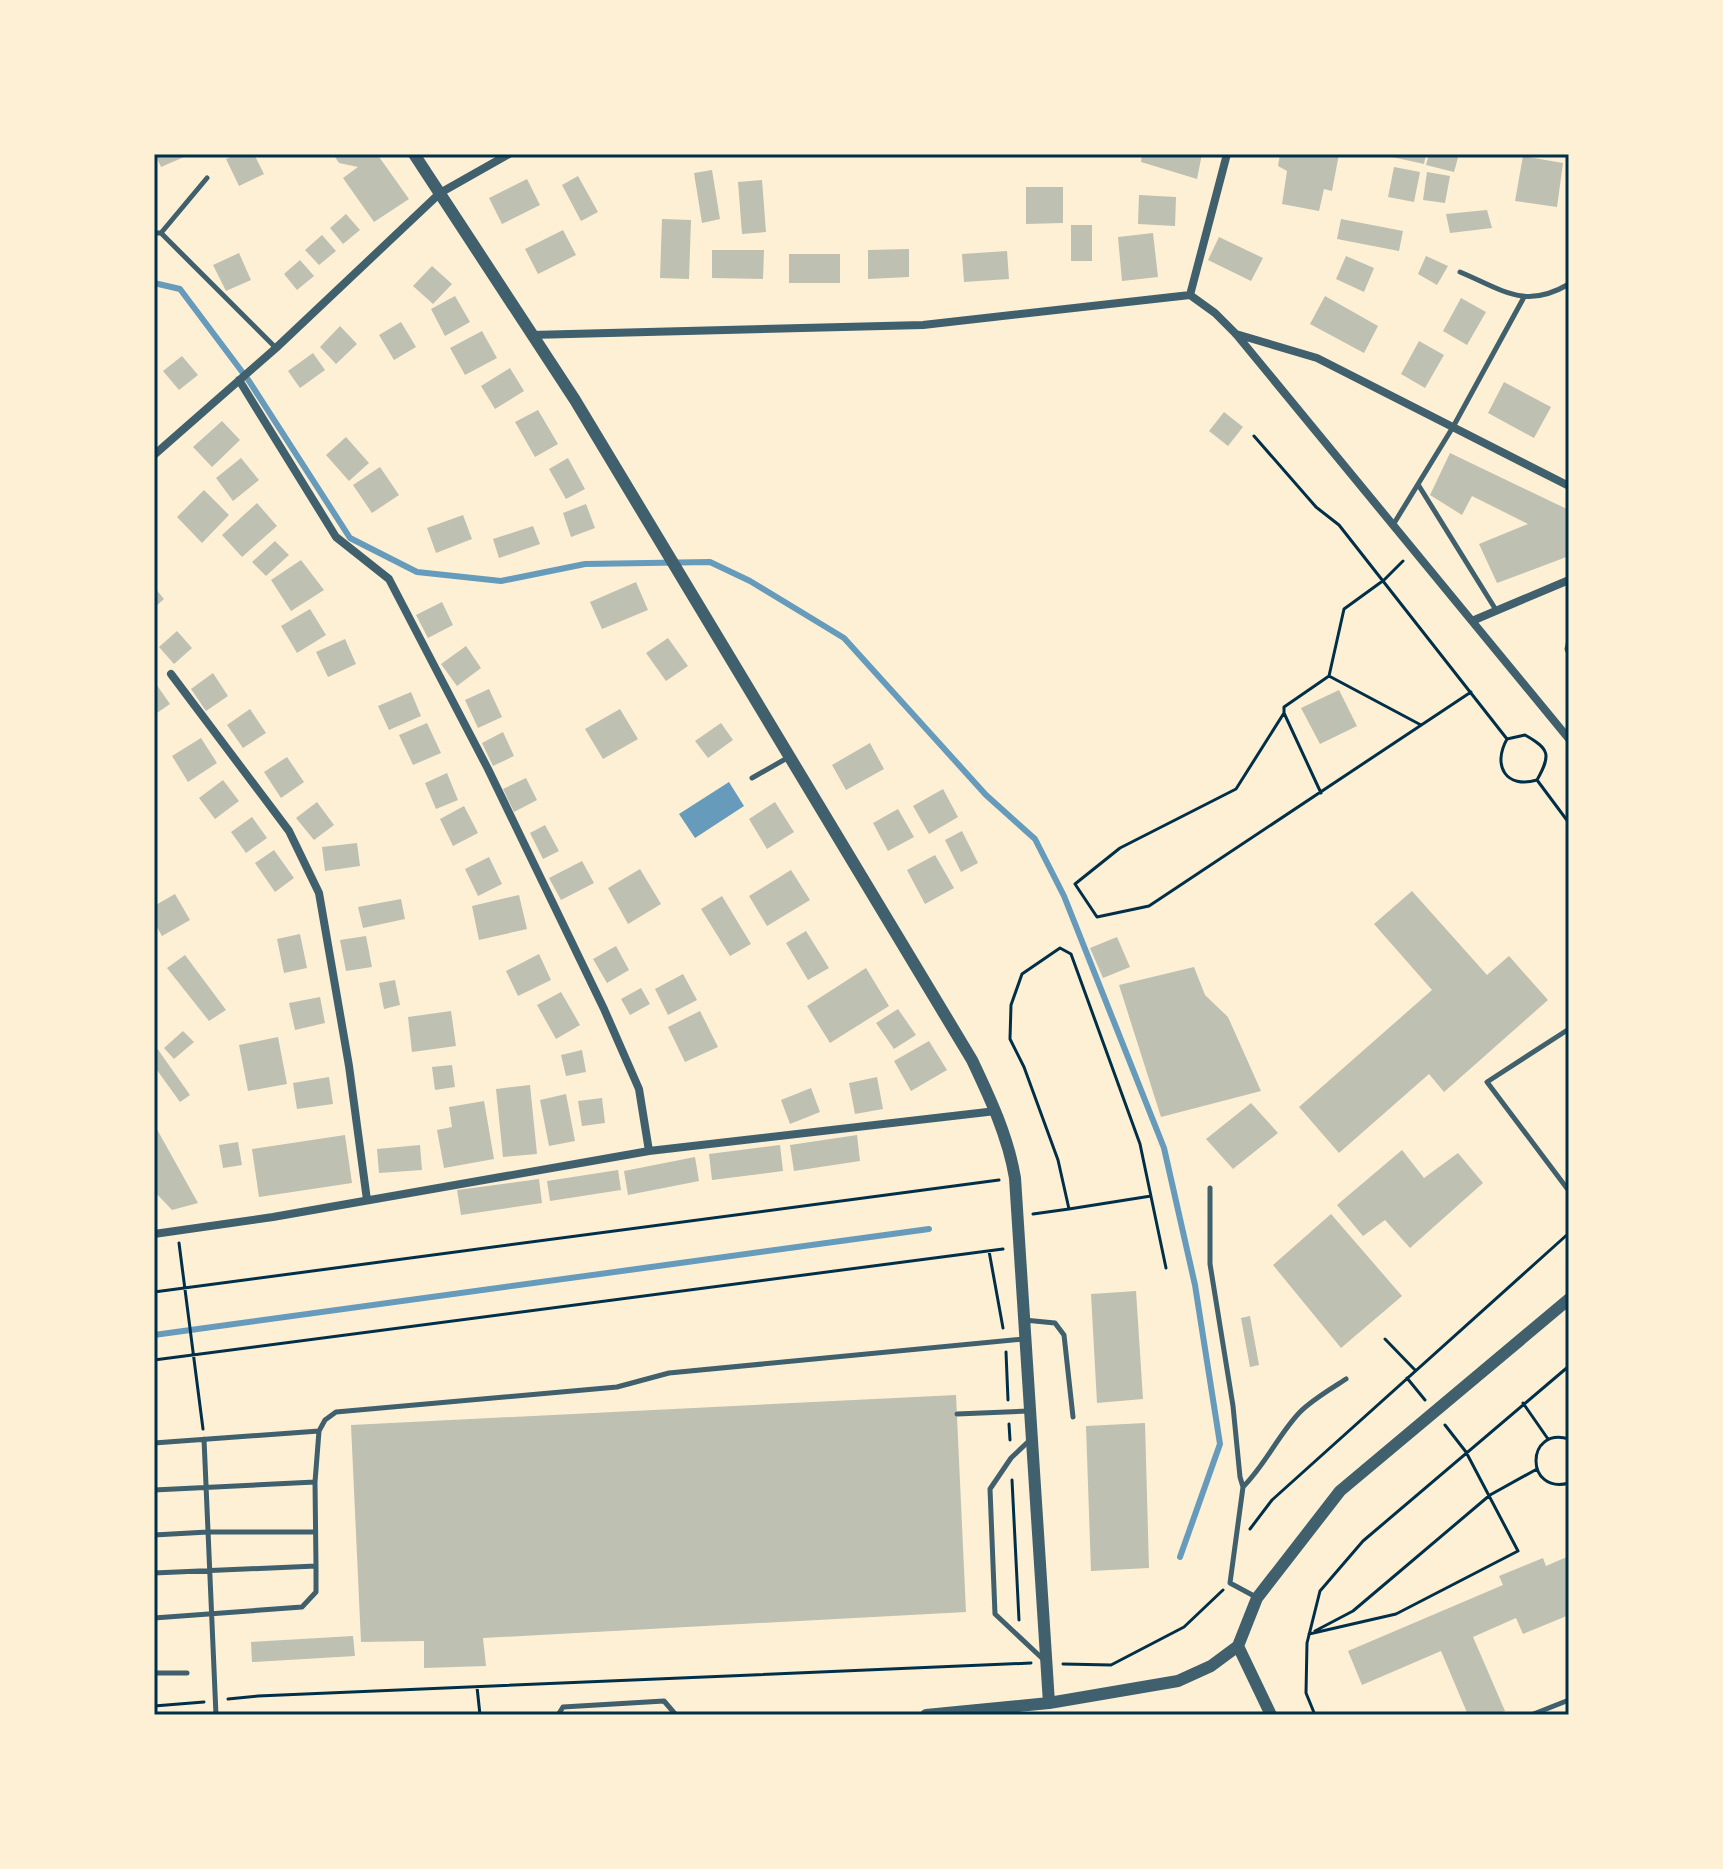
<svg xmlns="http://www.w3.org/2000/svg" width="1723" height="1869" viewBox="0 0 1723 1869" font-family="'IBM Plex Sans',sans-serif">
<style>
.water{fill:#669bbc}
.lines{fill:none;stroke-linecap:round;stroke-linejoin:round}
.stream{stroke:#669bbc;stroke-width:6}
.building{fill:#bec0b2}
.path{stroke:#003049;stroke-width:3}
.service{stroke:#3f606c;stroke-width:5}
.minor{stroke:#3f606c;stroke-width:8}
.tertiary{stroke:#3f606c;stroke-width:12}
.neatline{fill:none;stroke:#003049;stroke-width:3}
</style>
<rect width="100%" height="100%" fill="#fdf0d5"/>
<!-- water -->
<path class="water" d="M729 782 744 806 695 838 679 814Z"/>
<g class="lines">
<!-- stream -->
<path class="stream" d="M154 283 180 289 249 381 350 538 417 572 501 581 585 564 710 562 750 581 844 638 986 795 1035 839 1064 896 1164 1148 1195 1285 1220 1444 1180 1557
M154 1335 929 1229"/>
</g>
<!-- building -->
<path class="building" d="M155 154H191L161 167Z
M237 154H254L264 174 239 186 226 159Z
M333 154H377L409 199 374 222 343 178 358 167 339 163Z
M1142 154H1202L1197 179 1141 162Z
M1280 154H1339L1332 191 1324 189 1319 211 1282 204 1287 171 1278 166Z
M1393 154H1426L1424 164 1392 157Z
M1429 154H1459L1454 172 1426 165Z
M1523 156 1563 163 1557 207 1515 201Z
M1394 167 1420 172 1414 202 1388 197Z
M712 170 720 219 702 223 694 173Z
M1427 172 1450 176 1445 203 1423 200Z
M578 176 598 212 581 221 562 185Z
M527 179 540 205 502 224 489 198Z
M762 180 766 232 742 234 738 182Z
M1026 187H1063V223L1026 224Z
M1139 195 1176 197 1175 226 1138 224Z
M1487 210 1492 228 1450 233 1446 214Z
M346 214 360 230 343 244 330 228Z
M662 219 691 220 689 279 660 278Z
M1341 219 1403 231 1399 251 1337 239Z
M1071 225H1092V261H1071Z
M563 230 576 255 538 274 525 249Z
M1153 233 1158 277 1122 281 1118 237Z
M322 235 336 251 319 265 305 250Z
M1219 237 1263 258 1251 281 1208 260Z
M909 249V277L868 279V250Z
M712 250H764L763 279 712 278Z
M1007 251 1009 279 964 282 962 254Z
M239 253 251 280 226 291 213 265Z
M789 254H840V283H789Z
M1346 256 1374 268 1364 292 1336 279Z
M1426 256 1448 266 1437 285 1418 274Z
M300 260 314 276 297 290 284 274Z
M432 266 452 284 433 304 413 286Z
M455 296 470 322 445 336 431 309Z
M1325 296 1378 326 1364 353 1310 324Z
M1461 298 1486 312 1467 345 1443 331Z
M401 322 416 347 394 360 379 335Z
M340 326 357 344 336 364 320 347Z
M482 331 497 358 465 375 450 348Z
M1419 341 1444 355 1425 388 1401 374Z
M313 353 325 370 300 388 288 371Z
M182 356 198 375 179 390 163 371Z
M510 368 524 391 495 409 481 386Z
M1504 382 1551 407 1534 438 1488 413Z
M538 410 558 444 535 457 515 422Z
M1224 412 1243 427 1228 446 1209 431Z
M222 421 240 440 212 467 193 447Z
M346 437 369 463 349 481 326 455Z
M1450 453 1569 510V556L1497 583 1479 544 1528 524 1472 496 1462 515 1430 495Z
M241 458 259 480 233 501 216 478Z
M568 458 585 489 566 499 549 469Z
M380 467 399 495 372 513 353 485Z
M204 490 229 515 202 543 177 517Z
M257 503 277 526 242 557 222 535Z
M586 504 595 528 571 537 563 513Z
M463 515 472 539 436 553 427 528Z
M533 526 540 544 499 558 493 539Z
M275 541 289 555 266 576 252 562Z
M301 560 324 590 291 611 271 580Z
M636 582 648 610 602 629 590 602Z
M154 587 164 599 154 608Z
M442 602 453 625 428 638 416 615Z
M310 609 326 635 297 653 281 626Z
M177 631 192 648 174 664 159 647Z
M668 638 688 666 666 681 646 653Z
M345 639 356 664 328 677 316 652Z
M466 646 481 668 457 686 441 664Z
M213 673 228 696 206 711 191 689Z
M154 681 170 704 154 715Z
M489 689 502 717 478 728 465 700Z
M1339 690 1357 726 1320 744 1301 708Z
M411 692 421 716 389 730 378 706Z
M250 709 266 733 243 748 227 725Z
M620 709 638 739 603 759 585 729Z
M427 723 441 753 413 765 399 735Z
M721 723 733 740 708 758 695 741Z
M503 732 514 756 493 766 482 743Z
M201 738 217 763 188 782 172 756Z
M870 743 884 769 846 790 832 765Z
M287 757 304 782 281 798 264 772Z
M447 773 458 800 436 809 425 783Z
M526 778 537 800 514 812 503 789Z
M223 780 239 801 215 819 199 798Z
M943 789 958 817 929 834 913 806Z
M317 802 334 825 314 840 296 818Z
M775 802 794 832 767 849 749 819Z
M464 806 478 833 453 846 440 819Z
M898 809 914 837 888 851 873 823Z
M252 817 267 838 246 853 231 832Z
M545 825 559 851 543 859 530 833Z
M962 831 978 863 961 872 945 840Z
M357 843 360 866 325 871 322 847Z
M274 850 294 878 275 892 255 863Z
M935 855 954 888 925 904 907 870Z
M489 857 502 884 478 896 465 869Z
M582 861 594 883 561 900 549 878Z
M640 869 661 904 628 924 608 888Z
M791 870 810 900 767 926 749 896Z
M1412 891 1487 975 1509 956 1548 1000 1444 1092 1429 1074 1339 1153 1299 1107 1432 990 1374 924Z
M175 894 190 920 162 936 154 922V906Z
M519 895 527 929 479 940 472 906Z
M722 896 751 944 730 956 701 909Z
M401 899 405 919 363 928 358 907Z
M806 931 829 968 808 980 786 943Z
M300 934 307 968 284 973 277 939Z
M366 936 372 967 346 971 340 940Z
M1117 937 1130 967 1103 978 1090 948Z
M616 946 629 970 607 983 593 959Z
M539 954 551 980 518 996 506 971Z
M185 955 226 1010 209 1021 167 968Z
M1194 967 1205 995 1228 1017 1261 1091 1161 1117 1119 985Z
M866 968 889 1006 830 1043 807 1006Z
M683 974 697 1000 668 1015 655 989Z
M395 980 400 1005 384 1009 379 983Z
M641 988 650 1004 630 1015 621 999Z
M561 992 580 1025 556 1039 537 1005Z
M320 997 325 1023 295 1030 289 1003Z
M898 1009 916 1035 894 1049 876 1023Z
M451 1011 456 1046 412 1052 408 1017Z
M700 1011 718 1047 685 1062 668 1027Z
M183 1031 194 1042 174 1059 164 1048Z
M278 1037 287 1084 248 1091 239 1045Z
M929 1041 947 1070 911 1091 894 1061Z
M154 1044 190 1095 180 1102 154 1066Z
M582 1050 586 1072 566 1076 561 1055Z
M452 1065 455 1087 435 1090 432 1067Z
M329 1077 333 1104 297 1109 293 1083Z
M877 1077 883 1109 855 1114 849 1083Z
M530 1085 537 1154 503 1157 496 1089Z
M811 1088 820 1112 790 1124 781 1100Z
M566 1094 575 1141 549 1146 540 1100Z
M602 1098 605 1123 582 1126 578 1101Z
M484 1101 494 1159 444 1168 437 1130 452 1127 449 1107Z
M1251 1103 1278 1133 1233 1169 1206 1139Z
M154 1124 198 1203 172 1210 154 1191Z
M345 1135 352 1183 259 1197 252 1149Z
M857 1135 860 1161 794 1171 790 1145Z
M238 1142 242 1165 223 1168 219 1145Z
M420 1145 422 1170 379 1173 377 1149Z
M780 1145 783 1171 712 1180 709 1154Z
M1402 1150 1424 1178 1458 1153 1483 1183 1410 1248 1385 1220 1363 1236 1337 1205Z
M695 1157 699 1181 628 1195 624 1171Z
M618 1170 621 1190 550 1201 547 1181Z
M539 1179 542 1203 461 1215 457 1190Z
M1331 1214 1402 1296 1341 1348 1273 1265Z
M1136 1291 1143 1399 1097 1403 1091 1294Z
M1250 1316 1259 1365 1250 1367 1241 1318Z
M956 1395 966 1612 483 1638 486 1666 424 1668V1641L361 1642 351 1425Z
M1145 1423 1149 1568 1091 1571 1086 1426Z
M1569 1556V1598L1566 1599 1569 1615 1523 1634 1516 1618 1473 1637 1505 1711 1495 1715H1468L1441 1651 1362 1685 1348 1651 1503 1585 1499 1576 1543 1558 1546 1566Z
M353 1636 355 1656 252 1662 251 1642Z"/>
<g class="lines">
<!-- path -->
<path class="path" d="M1254 436 1316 507 1339 525 1507 739
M1403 561 1384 580 1344 609 1329 676 1284 707V713L1236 789 1120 848 1075 884 1097 917 1149 906 1471 692
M1329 676 1421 725
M1284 713 1321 793
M1525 735C1550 749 1551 755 1537 780 1506 789 1492 766 1507 739Z
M1537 780 1569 823
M1151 1196 1069 1209 1058 1160 1024 1067 1010 1039 1011 1005 1022 974 1060 948 1071 954 1140 1144 1166 1268
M1033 1214 1069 1209
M179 1243 203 1429
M989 1251 1003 1328
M154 1292 999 1180
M1385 1339 1415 1370
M1006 1352 1008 1400
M154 1360 1003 1249
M1407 1378 1425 1400
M1523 1403 1548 1439
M1009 1424 1010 1440
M1569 1439C1525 1426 1525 1495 1569 1483
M1012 1480 1019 1620
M1250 1529 1272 1500 1569 1233
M1315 1631 1353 1611 1490 1495 1537 1469
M1309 1634 1396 1614 1518 1551 1466 1452 1445 1425
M1063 1664 1111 1665 1184 1627 1223 1590
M477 1687 480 1715
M228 1699 258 1696 1031 1663
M154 1706 204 1702
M1315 1715 1306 1693 1307 1643 1320 1591 1363 1541 1569 1366"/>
<!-- service -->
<path class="service" d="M154 233H161L276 348
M161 233 207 178
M1460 272C1503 290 1525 310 1569 284
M1419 486 1496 610
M1393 525 1453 427 1523 299
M1569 640 1567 649 1569 654
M752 778 789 757
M1569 1029 1487 1082 1569 1191
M1210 1188V1264L1233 1406 1240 1477 1243 1487 1230 1583 1256 1597
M1024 1320 1055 1323 1064 1335 1073 1417
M957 1414 1029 1411
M204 1439 216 1715
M1031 1439 1011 1458 990 1489 995 1614 1044 1660
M154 1443 319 1431
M1243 1487C1266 1464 1278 1435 1300 1412 1313 1399 1331 1389 1346 1379
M154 1490 315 1482
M154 1535 208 1532H315
M154 1573 316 1566 315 1482 319 1431 325 1420 336 1412 617 1387 669 1373 1023 1339
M154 1618 302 1607 316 1592V1566
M154 1673H187
M558 1715 563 1707 664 1701 676 1715
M1531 1715 1569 1700"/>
<!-- minor -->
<path class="minor" d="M1190 295 1227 154
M1236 334 1317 358 1569 486
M531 335 923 325 1190 295 1215 313 1236 334 1569 739
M239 380 336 537 389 579 488 769 604 1009 639 1089 649 1151
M154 455 276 348 440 193 509 154
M1472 621 1569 580
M171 674 289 831 319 893 349 1066 367 1200
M154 1234 273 1217 649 1151 996 1111"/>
<!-- tertiary -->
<path class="tertiary" d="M414 154 575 400 972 1060C990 1098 1008 1136 1015 1178L1049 1703
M1238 1646 1271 1715
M926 1715 1049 1703 1178 1681 1211 1666 1238 1646 1257 1598 1340 1491 1569 1299"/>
</g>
<!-- border -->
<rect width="1723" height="1869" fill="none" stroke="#fdf0d5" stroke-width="312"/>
<rect x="156" y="156" width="1411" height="1557" class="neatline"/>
</svg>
